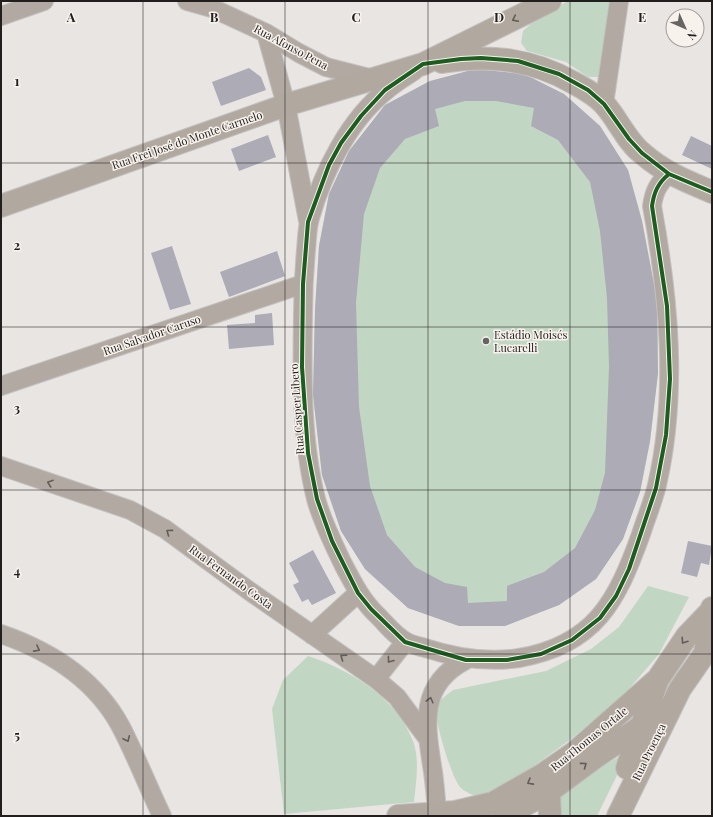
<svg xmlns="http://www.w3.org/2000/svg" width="713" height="817" viewBox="0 0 713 817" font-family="'Playfair Display',serif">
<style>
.green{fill:#c1d7c3}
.building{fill:#adabb6;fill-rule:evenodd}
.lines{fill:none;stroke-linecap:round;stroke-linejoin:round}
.street-casing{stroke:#c3c1c0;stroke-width:20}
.secondary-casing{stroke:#c3c1c0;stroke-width:24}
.street{stroke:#b2aaa2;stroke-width:18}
.secondary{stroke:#b1a9a0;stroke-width:22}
.cycleway-casing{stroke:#f8f2ed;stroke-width:6}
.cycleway{stroke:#1b5e20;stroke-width:4}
.oneway{stroke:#625d58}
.oneway2{stroke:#625d59}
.grid{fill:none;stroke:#211e1d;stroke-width:1;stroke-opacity:0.55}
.poi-dot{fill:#676462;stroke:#f8f2ed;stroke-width:1.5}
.labels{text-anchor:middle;stroke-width:3;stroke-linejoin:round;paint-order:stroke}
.street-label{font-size:11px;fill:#211e1d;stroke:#f8f2ed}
.poi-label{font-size:11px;fill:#211e1d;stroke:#f8f2ed;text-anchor:start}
.grid-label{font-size:13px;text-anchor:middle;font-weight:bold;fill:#211e1d;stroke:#f8f2ed;stroke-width:3;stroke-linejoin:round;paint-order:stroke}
</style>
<rect width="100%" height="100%" fill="#e8e5e3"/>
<!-- green -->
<path class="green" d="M568 1H617L599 77H588L566 62 527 51 521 43 523 31 534 21Z
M524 74 564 94 600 126 628 170 642 221 657 300 658 373 650 441 640 492 623 539 596 579 559 605 505 626H459L408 608 365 569 341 531 322 475 313 395 315 310 319 246 329 194 349 151 385 105 430 81Z
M648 586 689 597 659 654 622 697 571 739 505 787 477 797C472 794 465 792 461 788 452 780 434 719 436 708 439 699 446 696 453 690L546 671 591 649 619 627Z
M308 656C350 670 396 697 413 741 420 759 416 783 414 802L284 814 272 709 283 680Z
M629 751 597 816H557L558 796 569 785Z"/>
<!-- building -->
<path class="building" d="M249 68 261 77 266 90 221 106 212 82Z
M475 69 524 74 564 94 600 126 628 170 642 221 657 300 658 373 650 441 640 492 623 539 596 579 559 605 505 626H459L408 608 365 569 341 531 322 475 313 395 315 310 319 246 329 194 349 151 385 105 430 81ZM465 101H496L534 108 531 126 558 140 590 182 600 231 607 298 609 367 605 473 595 510 575 548 544 572 507 586V601L468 603 467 587 445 583 415 567 387 535 370 486 359 407 356 303 364 214 380 168 405 139 439 126 435 109Z
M268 135 276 157 239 171 231 149Z
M691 136 712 146V169L682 155Z
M172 246 191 304 170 310 151 253Z
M277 251 285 276 229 297 220 272Z
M272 313 274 345 229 349 227 325 255 323V315Z
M688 541 712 546 709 565 701 563 697 577 681 573Z
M313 550 336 593 312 605 308 599 302 602 293 585 299 582 289 563Z"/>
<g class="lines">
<!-- street casing -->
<g class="street-casing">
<path id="street" d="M187 1 212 8 266 33 299 53 326 67 373 79
M1 16 44 1
M266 33 286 105 308 221
M414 71C405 77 396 82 388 89 349 119 323 172 310 218 307 228 307 240 306 250 304 271 303 292 303 314 302 375 301 439 316 499 322 521 333 543 343 564 353 583 362 601 378 616 387 625 396 637 407 642 412 645 419 646 425 648 456 658 486 663 519 658 595 645 617 601 641 534 646 518 653 502 657 485 678 393 669 298 652 206 654 192 658 183 669 174
M604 104 619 1
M1 386 303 284
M1 466 130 510 165 529 248 590 376 679 397 697 428 739
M1 634C50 651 96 680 121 727 136 756 148 787 162 816
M312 635 358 593
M376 679 405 642
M434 816 437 812C436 799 435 786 433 772 426 727 417 685 466 660"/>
</g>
<!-- secondary casing -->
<g class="secondary-casing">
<path id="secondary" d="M442 62C490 54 532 59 574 83 585 89 596 95 604 104 618 119 626 141 643 154 665 173 686 181 712 192
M1 206 286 105 423 64 550 1
M627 768 658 679 687 636 710 612
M549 791 550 816
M398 816 455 812 493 803 542 775 574 753 658 679
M504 816 547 793 597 756 645 724
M618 816 680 689 705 653 712 608"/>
</g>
<!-- street -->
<use href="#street" class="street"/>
<!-- secondary -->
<use href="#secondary" class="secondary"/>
<!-- cycleway casing -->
<g class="cycleway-casing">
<path id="cycleway" d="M669 174C658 183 654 192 652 206L667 306 670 379 666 435 656 488 629 569 616 596 600 618 572 640 541 654 507 660H466L405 642 371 609 358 593 332 541 317 499 308 453 302 367 303 284 308 222 329 165 341 143 361 116 385 90 423 64 461 59 481 58 518 61 559 74 588 90 604 104 629 139 642 153 669 174 712 192"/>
</g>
<!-- cycleway -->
<use href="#cycleway" class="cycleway"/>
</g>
<!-- one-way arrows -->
<defs><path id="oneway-chevron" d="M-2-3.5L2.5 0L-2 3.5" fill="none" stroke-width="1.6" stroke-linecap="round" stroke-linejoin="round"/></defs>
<g class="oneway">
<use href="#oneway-chevron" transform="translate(515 19) rotate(154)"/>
<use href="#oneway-chevron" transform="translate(684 641) rotate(124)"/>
<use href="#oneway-chevron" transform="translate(584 765) rotate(-36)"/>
<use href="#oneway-chevron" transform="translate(530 782) rotate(151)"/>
</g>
<g class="oneway2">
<use href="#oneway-chevron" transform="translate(50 483) rotate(-161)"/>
<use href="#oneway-chevron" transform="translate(169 532) rotate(-144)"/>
<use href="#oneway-chevron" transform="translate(37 649) rotate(28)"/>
<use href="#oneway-chevron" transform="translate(343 657) rotate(-145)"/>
<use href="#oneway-chevron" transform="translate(390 660) rotate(128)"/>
<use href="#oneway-chevron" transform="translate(430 700) rotate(-76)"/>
<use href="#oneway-chevron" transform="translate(127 739) rotate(65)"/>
</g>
<!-- grid -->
<path class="grid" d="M143 1V816M285 1V816M428 1V816M570 1V816M1 163H712M1 327H712M1 490H712M1 654H712"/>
<!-- markers -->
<circle class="poi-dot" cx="486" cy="341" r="4"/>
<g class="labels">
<!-- street labels -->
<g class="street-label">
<text transform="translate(291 47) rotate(28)" y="4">Rua Afonso Pena</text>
<text transform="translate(187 140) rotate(-19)" y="4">Rua Frei José do Monte Carmelo</text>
<text transform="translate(152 335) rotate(-19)" y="4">Rua Salvador Caruso</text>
<text transform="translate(297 409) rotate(-94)" y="4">Rua Casper Libero</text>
<text transform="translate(231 577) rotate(36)" y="4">Rua Fernando Costa</text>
<text transform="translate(589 739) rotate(-39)" y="4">Rua Thomas Ortale</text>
<text transform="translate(649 752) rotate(-64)" y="4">Rua Proença</text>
</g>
<!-- poi labels -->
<g class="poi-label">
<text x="494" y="339">Estádio Moisés<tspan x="494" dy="13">Lucarelli</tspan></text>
</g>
</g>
<g class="grid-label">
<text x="71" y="22">A</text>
<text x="214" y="22">B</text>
<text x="356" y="22">C</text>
<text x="499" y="22">D</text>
<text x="642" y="22">E</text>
<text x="17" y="86">1</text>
<text x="17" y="250">2</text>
<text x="17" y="413">3</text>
<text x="17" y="576">4</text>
<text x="17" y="740">5</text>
</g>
<!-- border -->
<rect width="713" height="817" fill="none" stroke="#211e1d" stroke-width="4"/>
<!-- north arrow -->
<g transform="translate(685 28) rotate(135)"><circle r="19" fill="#f8f2ed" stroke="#a29d9a"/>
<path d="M0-3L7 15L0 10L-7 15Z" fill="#676462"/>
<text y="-6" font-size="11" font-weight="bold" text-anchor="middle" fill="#211e1d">N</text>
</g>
</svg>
